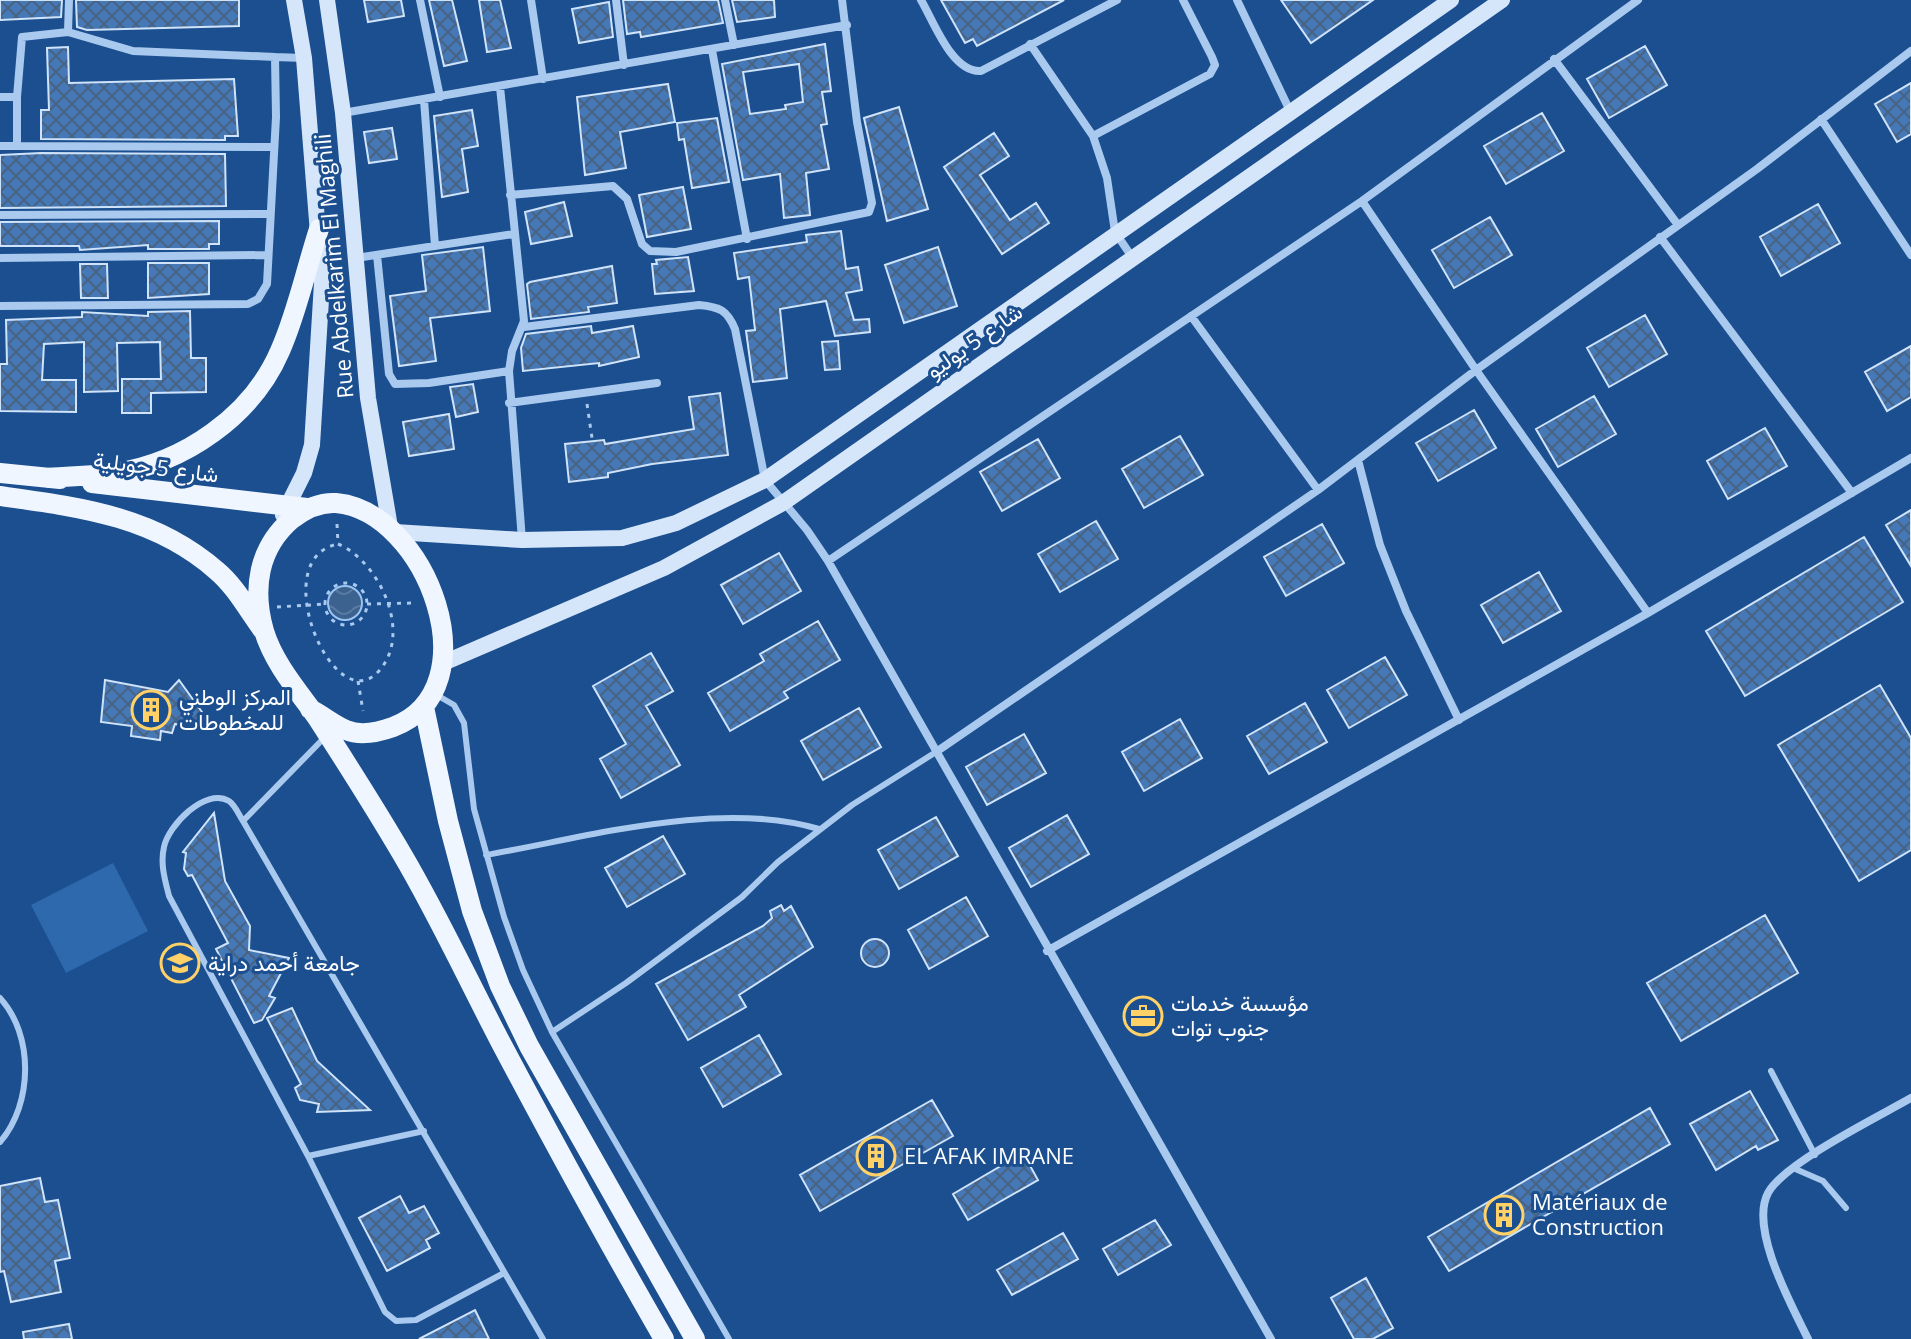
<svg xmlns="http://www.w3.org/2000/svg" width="1911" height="1339" viewBox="0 0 1911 1339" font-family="'Open Sans',Vazirmatn,sans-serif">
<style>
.grass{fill:#2e69ad}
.water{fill:url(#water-waves);stroke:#9cc4f0;stroke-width:2}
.building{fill:url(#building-cross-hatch);stroke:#cfe3fa;stroke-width:2;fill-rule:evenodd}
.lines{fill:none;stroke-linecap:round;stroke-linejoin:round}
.path{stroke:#a9c9ee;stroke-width:3;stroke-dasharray:4 6;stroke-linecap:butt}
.lane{stroke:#a9c9ee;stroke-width:6}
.street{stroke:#a9c9ee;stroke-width:8}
.secondary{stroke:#d6e6fa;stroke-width:16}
.primary{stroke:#f0f6ff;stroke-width:20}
.labels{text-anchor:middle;stroke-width:6;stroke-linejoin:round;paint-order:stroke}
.street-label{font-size:22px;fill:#fff;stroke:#1b4f8f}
.poi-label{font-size:22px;fill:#fff;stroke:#1b4f8f;text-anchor:start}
</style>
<defs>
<pattern id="water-waves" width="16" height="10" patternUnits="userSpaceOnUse" patternTransform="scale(2)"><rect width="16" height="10" fill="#3c6290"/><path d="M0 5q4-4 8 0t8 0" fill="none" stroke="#597aa1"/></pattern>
<pattern id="building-cross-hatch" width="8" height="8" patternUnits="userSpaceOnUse" patternTransform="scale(2)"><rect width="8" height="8" fill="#4478b7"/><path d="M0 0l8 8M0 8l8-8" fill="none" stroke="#486282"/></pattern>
</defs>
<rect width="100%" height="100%" fill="#1b4f8f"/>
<!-- grass -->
<path class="grass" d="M113 863 148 931 66 973 31 905Z"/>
<!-- water -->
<path class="water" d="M328 603a17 17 0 1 1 34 0a17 17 0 1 1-34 0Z"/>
<!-- building -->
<path class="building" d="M0 0H62L61 17 0 20Z
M76 0H239V26L87 30 77 27Z
M364 0H401L404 16 368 22Z
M429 0H452L467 61 444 66Z
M479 0H500L511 48 487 52Z
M623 0H718L723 23 641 37 640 32 627 34Z
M732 0H774L775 17 737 22Z
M941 0H1064L977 46 973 39 965 43Z
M1281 0H1373L1311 43Z
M609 2 613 37 579 43 572 9Z
M825 44 831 91 822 92 827 124 821 125 829 169 806 173 810 215 784 218 780 174 743 180 722 64ZM799 64 803 102 785 105 786 109 750 114 743 72Z
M1645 46 1667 85 1609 118 1587 79Z
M68 47 69 83 234 79 238 136H225V140L41 139V110H49L47 48Z
M1911 83V134L1897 142 1875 104Z
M668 84 675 122 620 132 626 168 585 175 577 97Z
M899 107 928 209 887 221 864 118Z
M472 110 478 146 462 149 468 192 442 197 434 116Z
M1542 113 1564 151 1506 184 1484 146Z
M717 118 729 182 692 188 684 139 679 140 677 123Z
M392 128 397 159 369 163 364 132Z
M994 133 1009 156 980 175 1010 220 1036 203 1049 223 1002 254 944 167Z
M41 153 225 154 226 206 0 208V155Z
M683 187 691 229 647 237 639 195Z
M564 202 572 236 531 244 525 212Z
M1818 204 1840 243 1781 276 1760 237Z
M1490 217 1512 255 1454 288 1432 250Z
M219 221V244H209V249H148V245L80 250 79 246H0V222Z
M841 231 846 269 858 267 862 290 846 293 854 320 869 319 870 332 835 336 826 301 780 309 787 378 753 382 746 331 755 330 749 277 738 279 734 253 807 242 806 235Z
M483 247 490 311 430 318 436 361 399 366 390 296 426 291 422 255Z
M938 247 957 306 904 323 885 265Z
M688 257 694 291 655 294 652 264H657L656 260Z
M148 263H209V294L148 298Z
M80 264H107L108 298H81Z
M612 266 617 303 588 307 589 312 531 319 527 284 530 282Z
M190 311 191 358H206V392L151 393V413H122V379H161L160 342 117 343 118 391 84 392V342L44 344 42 380H76V412L0 411V364H7L6 320 82 317V312L148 316V312Z
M1645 315 1667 354 1609 387 1587 348Z
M591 326 592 333 633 326 639 357 599 366V363L523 371 521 348 526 334Z
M838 341 840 369 825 370 822 342Z
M1911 346V397L1887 411 1865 372Z
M473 384 478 412 456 417 450 387Z
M720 393 728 455 652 464 608 473V477L569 482 565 444 604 440 605 444 694 429 689 397Z
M1594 396 1616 434 1558 467 1536 429Z
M1474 410 1496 448 1438 481 1416 443Z
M449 414 454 449 409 456 403 422Z
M1765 428 1787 466 1728 499 1707 461Z
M1180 436 1203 475 1144 508 1122 469Z
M1038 439 1060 478 1002 511 980 472Z
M1911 510V566L1886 525Z
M1096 521 1118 559 1060 592 1038 554Z
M1322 524 1344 563 1286 596 1264 557Z
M1864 537 1903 602 1745 696 1706 631Z
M779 553 801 591 743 624 721 585Z
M1539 572 1561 611 1503 643 1481 605Z
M818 621 840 660 784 692 788 698 730 731 708 693 764 661 760 654Z
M651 653 673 691 646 706 680 765 621 798 600 759 626 744 593 686Z
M1385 657 1407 695 1349 728 1327 690Z
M105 680 168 692 179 680 202 712 203 730 175 724 172 733 161 731 160 740 131 736 132 726 101 722Z
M1880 685 1911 738V850L1859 881 1778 745Z
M1305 703 1327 742 1269 774 1247 736Z
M859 708 881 747 823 780 801 741Z
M1180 719 1202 758 1144 791 1122 752Z
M1024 734 1046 773 987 805 966 767Z
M214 813 225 881 250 926 249 950 289 958 269 996 275 998 262 1020 254 1023 216 949 228 943 192 875 188 876 184 869 186 853 183 852Z
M1067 815 1089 854 1031 887 1009 848Z
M936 817 958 856 899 889 878 850Z
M663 836 685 874 627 907 605 868Z
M966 897 988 936 929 969 908 930Z
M781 905 784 911 791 906 813 947 739 995 746 1007 688 1040 656 984 763 926 772 918 770 911Z
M1765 915 1798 973 1681 1041 1647 983Z
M861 953a14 14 0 1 1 28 0a14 14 0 1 1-28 0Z
M292 1008 317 1061 370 1110 317 1112 319 1104 300 1100 295 1088 301 1084 267 1018Z
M759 1035 781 1074 723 1107 701 1068Z
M1750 1091 1778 1140 1758 1150 1756 1146 1716 1170 1690 1124Z
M932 1100 953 1136 820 1211 800 1175Z
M1650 1108 1670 1144 1449 1271 1428 1237Z
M1023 1153 1038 1180 968 1220 953 1194Z
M40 1178 45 1202 58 1200 70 1258 55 1261 61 1292 11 1302 4 1271 0 1272V1186Z
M400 1196 409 1213 424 1206 439 1233 426 1240 430 1248 387 1271 359 1218Z
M1155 1220 1171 1245 1118 1275 1103 1249Z
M1063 1233 1078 1259 1012 1295 997 1270Z
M1366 1278 1393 1328 1373 1339H1354L1331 1298Z
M475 1310 489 1339H419Z
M69 1324 72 1339H24L23 1332Z"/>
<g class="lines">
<!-- path -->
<path class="path" d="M587 404 592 438
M337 524 338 544
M338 544C379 561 414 634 378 672 333 720 265 558 338 544Z
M325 604a21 21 0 1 1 42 0a21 21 0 1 1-42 0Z
M367 604 415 603
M277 607 325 604
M358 681 363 711"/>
<!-- lane -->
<path class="lane" d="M435 694 454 705 464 723 474 809 504 917 523 970 552 1032 729 1339
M243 821 325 737
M486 855C589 837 718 799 819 829
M0 998C34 1035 33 1104 0 1142
M552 1032 626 983 742 897 778 862 852 805 936 752
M1771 1071 1815 1155
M308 1156 424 1131
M1793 1168 1823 1181 1846 1208
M504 1273 416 1320 396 1321 385 1312 308 1156 169 896C165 880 160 864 164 847 168 826 205 787 229 801 235 805 239 815 243 821L543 1339"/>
<!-- street -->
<path class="street" d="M420 0 440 97
M531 0 543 79
M616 0 624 65
M725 0 734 45
M921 0C934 22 952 73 981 71L1117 0
M1237 0 1290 111
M68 32 133 51 275 57
M1030 44 1093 136 1107 178 1115 232 1132 257
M712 50 747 239
M1554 59 1678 225
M500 87 524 321 512 351 509 371 522 540
M0 97H17L22 37 68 32 69 0
M424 100 435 246
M343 113 847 25
M1821 119 1911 255
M1093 136 1210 74 1215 65 1212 57 1183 0
M0 146H17V97
M17 146 274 147
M510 195 613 186 627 199 642 244 650 251 676 252 869 212 872 203 857 122 842 0
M1362 201 1476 370 1648 613
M0 215 270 214
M1660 237 1852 493
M377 255 389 374 395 384 429 383 509 371
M0 258 267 255
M356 258 513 234
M0 306 248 304 258 299 267 284 276 117 275 57 304 58
M1191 316 1318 490
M524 327 699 305C720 307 727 310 735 329L765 480 807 530 828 561 1271 1339
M509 403 657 383
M1358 460 1380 545 1406 611 1459 720
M828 561 1362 201 1638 0
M936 752 1318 490 1476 370 1757 169 1911 51
M1047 951 1648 613 1911 458
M1808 1339C1792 1306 1749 1229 1768 1193 1784 1163 1878 1117 1911 1098"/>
<!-- secondary -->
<path class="secondary" d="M327 0 343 113 368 398 390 527
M283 515 304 473 312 445 322 283 304 58 294 0
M395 532 522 540 622 538 676 523 765 480 1451 0
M441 664 664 568 783 503 1502 0"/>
<!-- primary -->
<path class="primary" d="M0 473 60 479
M48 478C70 476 93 476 115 473 184 463 252 416 280 351 297 313 306 269 319 229
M92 483 307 508
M0 496C79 507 155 516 217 571 235 586 248 610 262 629
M424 707 448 821 472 911 500 986 529 1046 695 1339
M310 709C322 715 334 725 346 730 360 736 379 732 393 727 493 689 427 511 336 503 319 502 305 509 292 519 258 548 252 589 264 631 274 664 299 692 318 719 347 764 375 808 402 854 438 915 468 980 501 1043 554 1143 608 1242 664 1339"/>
</g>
<!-- icons -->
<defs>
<g id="building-ring" transform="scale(2)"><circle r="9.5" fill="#1b4f8f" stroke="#ffd166" stroke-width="1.5"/><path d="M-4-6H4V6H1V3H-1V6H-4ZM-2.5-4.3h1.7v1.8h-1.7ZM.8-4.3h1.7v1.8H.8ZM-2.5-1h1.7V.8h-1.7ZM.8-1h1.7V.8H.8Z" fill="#ffd166"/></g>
<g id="university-ring" transform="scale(2)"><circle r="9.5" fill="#1b4f8f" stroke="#ffd166" stroke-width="1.5"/><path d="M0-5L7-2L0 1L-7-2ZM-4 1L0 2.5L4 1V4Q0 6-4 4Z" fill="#ffd166"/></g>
<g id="office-ring" transform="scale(2)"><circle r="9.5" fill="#1b4f8f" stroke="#ffd166" stroke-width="1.5"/><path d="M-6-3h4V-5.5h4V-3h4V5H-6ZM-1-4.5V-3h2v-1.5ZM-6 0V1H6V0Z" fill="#ffd166"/></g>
</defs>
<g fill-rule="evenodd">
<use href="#building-ring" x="151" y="710"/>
<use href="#university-ring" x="180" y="963"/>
<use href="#office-ring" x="1143" y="1016"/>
<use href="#building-ring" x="876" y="1156"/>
<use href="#building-ring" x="1504" y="1215"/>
</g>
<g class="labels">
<!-- street labels -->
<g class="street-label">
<text transform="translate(334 266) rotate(-95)" y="8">Rue Abdelkarim El Maghili</text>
<text transform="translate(974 341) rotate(-35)" y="8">شارع 5 يوليو</text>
<text transform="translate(156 467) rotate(7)" y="8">شارع 5 جويلية</text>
</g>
<!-- poi labels -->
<g class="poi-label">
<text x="179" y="705">المركز الوطني<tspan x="179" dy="25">للمخطوطات</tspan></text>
<text x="208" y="971">جامعة أحمد دراية</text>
<text x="1171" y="1011">مؤسسة خدمات<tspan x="1171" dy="25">جنوب توات</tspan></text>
<text x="904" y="1164">EL AFAK IMRANE</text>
<text x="1532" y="1210">Matériaux de<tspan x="1532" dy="25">Construction</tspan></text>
</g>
</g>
</svg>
